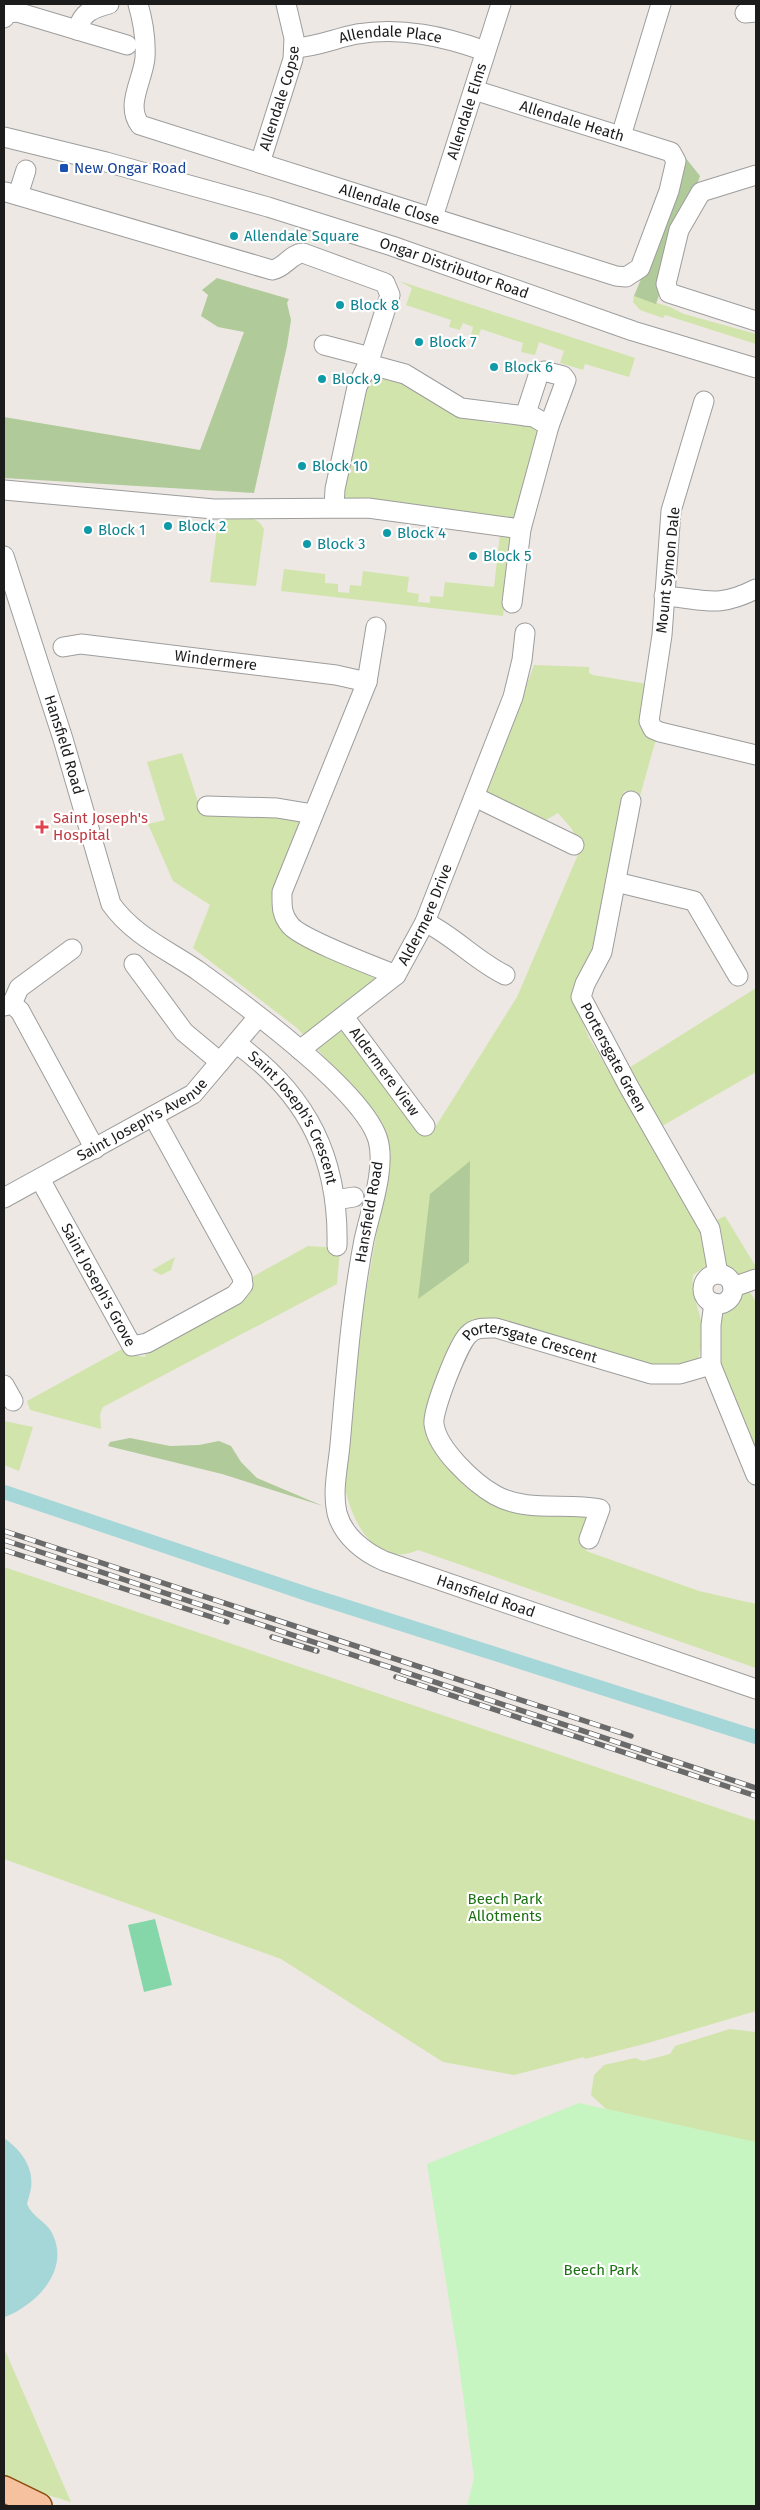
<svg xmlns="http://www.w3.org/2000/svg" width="760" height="2510" viewBox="0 0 760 2510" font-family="'Fira Sans',sans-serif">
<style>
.grass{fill:#d1e4ab}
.forest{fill:#b0ca9a}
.park{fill:#c6f5c1}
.pitch{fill:#85d7a9}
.water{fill:#a5d6d8}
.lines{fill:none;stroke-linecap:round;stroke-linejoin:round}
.canal{stroke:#a5d6d8;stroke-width:14}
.minor-casing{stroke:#9d9d9d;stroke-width:21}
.major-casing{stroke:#8b490a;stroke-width:28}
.minor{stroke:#fff;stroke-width:19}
.major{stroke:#f5c19f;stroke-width:25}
.rail-casing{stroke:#6a6a6a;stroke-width:5.5}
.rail{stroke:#fff;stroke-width:4;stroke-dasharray:11;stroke-linecap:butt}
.transit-dot{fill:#1a4fb4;stroke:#fff;stroke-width:2}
.culture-dot{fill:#0f9aa8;stroke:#fff;stroke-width:2}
.health-dot{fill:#e0444e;stroke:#fff;stroke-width:2}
.labels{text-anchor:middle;stroke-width:4.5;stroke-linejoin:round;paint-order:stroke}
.street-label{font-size:15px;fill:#1c1c1c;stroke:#fff}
.transit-label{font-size:15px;fill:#164399;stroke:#fff;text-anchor:start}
.culture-label{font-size:15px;fill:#0d838f;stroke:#fff;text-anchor:start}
.health-label{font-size:15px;fill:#be3a42;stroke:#fff;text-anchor:start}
.park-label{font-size:15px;fill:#1c7212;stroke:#fff}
</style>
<rect width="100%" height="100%" fill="#ede8e3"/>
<!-- grass -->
<path class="grass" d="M399 281 635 358 629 377 585 364 583 370 560 363 564 351 539 342 535 355 521 352 523 343 481 329 478 337 471 335 473 327 463 323 460 330 449 327 451 320 406 305 412 288Z
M634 296 670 307 684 314 756 334V344L665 315 663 318 640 310 633 302Z
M376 374 402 380 464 416 490 423 536 426 541 435 515 518 508 521 344 498 340 493 368 378Z
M237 518C252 519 256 516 264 529L256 586 210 582 217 528H219L222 519Z
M500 534 509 537 511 542 503 616 281 591 284 569 325 574V583L338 584V592L349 593 350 585 361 586 363 571 409 577 407 592 419 594 418 602 430 603V596L443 597 445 582 494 587Z
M534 665 589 667V673L593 675 647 684 639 725 656 739 640 796 624 791 609 886 591 958 575 1002 589 1038 613 1078 756 988V1072L650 1133 701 1233 708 1265 693 1275C690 1296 702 1313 703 1334 703 1343 699 1354 698 1362L671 1370 463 1331 435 1441 452 1472 506 1504 575 1511 593 1519 592 1535 586 1551 699 1591 756 1604V1668L418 1550C372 1571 347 1512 343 1476L362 1315 391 1152 379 1119 357 1091 297 1028 193 948 210 905 173 881 148 824 165 820 147 762 182 753 201 811 281 814 299 821C295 838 289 853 282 868 279 876 273 885 272 893 266 941 334 957 368 972L376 980 365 994 328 1015 396 1091 436 1126 517 997 580 850 572 829 558 813 546 820 487 792Z
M712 1211 717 1220 725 1216 756 1267V1271C751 1273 743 1276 737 1276 723 1275 711 1227 707 1215Z
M308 1246 340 1248 337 1284 103 1407 100 1414 101 1429 30 1410 27 1401 122 1349 131 1355 146 1357 145 1354 238 1304C248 1297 256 1291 252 1277Z
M175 1257 171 1270 161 1275 152 1270Z
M748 1289 756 1302V1461L715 1349 720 1315 733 1300Z
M4 1421 33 1427 19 1471 4 1465Z
M4 1567 756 1821V2011L648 2043 585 2059 584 2057 514 2075 443 2062 281 1959 4 1859Z
M730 2029 756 2032V2143L606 2109 591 2095 594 2075 604 2065 635 2058 643 2061 670 2054 675 2046Z
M4 2348 71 2502 27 2489 4 2475Z"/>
<!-- forest -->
<path class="forest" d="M681 152 700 176 656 304 634 296 662 228Z
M217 278 289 299 287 303 291 320 287 346 254 493 4 478V417L200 450 244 332 218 327 201 316 208 295 202 290Z
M470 1161 469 1262 418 1299 430 1194Z
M130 1438 170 1446 199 1445 219 1441 231 1446 241 1462 257 1478 323 1506 222 1474 108 1446 110 1442Z"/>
<!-- park -->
<path class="park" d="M579 2103 756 2142V2506H467L474 2478 457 2350 427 2164Z"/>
<!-- pitch -->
<path class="pitch" d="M155 1919 172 1985 144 1992 128 1925Z"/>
<!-- water -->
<path class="water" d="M4 2138C21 2150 34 2167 31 2188 30 2194 28 2199 27 2204 32 2217 46 2221 52 2233 71 2270 36 2305 5 2317Z"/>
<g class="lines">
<!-- canal -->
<path class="canal" d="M4 1492 310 1595 756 1737"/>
<!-- minor casing -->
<g class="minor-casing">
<g id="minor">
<path id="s1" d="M138 4C143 21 146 40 145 58 143 80 125 105 140 125L616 276 626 277 640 268 669 191 676 161 671 152 474 90"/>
<path d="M745 13 756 12"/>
<path d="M4 18 8 13 17 12 127 45"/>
<path d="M77 30C83 12 91 9 109 4"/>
<path id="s2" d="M294 48C316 47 336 38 357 34 402 27 443 36 485 51"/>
<path d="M621 136 661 4"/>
<path id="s3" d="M4 137 106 162 268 207 392 246 633 331 756 368"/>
<path id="s4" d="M260 163 293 59 294 38 286 4"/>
<path d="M756 175 701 192 679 230 666 284 669 293 756 321"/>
<path d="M6 192 272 270C285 268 290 254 303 253L385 283 390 295 368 364 357 387 335 489 334 507"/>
<path d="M18 195 26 170"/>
<path id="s5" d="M433 217 501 4"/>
<path d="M324 345 370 357"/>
<path d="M368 364 405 374 461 408 534 417 549 426 521 529 512 603"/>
<path d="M704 401 671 511 662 635 649 721 653 729 660 732 756 755"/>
<path d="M525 416 539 373 544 371 563 376 566 380 549 426"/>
<path d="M4 490 214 509 368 508 521 529"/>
<path id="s6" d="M4 556 63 739 111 904C133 935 166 949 197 970 240 1001 364 1091 378 1140 386 1168 370 1212 364 1240 351 1307 346 1377 340 1445 338 1467 332 1492 337 1513 343 1536 364 1552 384 1561L756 1689"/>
<path d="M664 596C706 599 716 609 756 589"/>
<path d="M376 627 367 682 282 892C282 905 281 914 290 925 301 939 376 967 396 975"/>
<path id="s7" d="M63 647 81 644 336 675 367 682"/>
<path d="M475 797 574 845"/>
<path id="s8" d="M631 801 602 952 585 984 581 997 629 1087 710 1229 718 1274"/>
<path d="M207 806 277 808 313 814"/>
<path d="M616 882 694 901 738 976"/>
<path d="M425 922C454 936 476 961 505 975"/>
<path d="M134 964 184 1032 220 1062"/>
<path d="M12 1004 19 988 72 949"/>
<path d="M4 1006 12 1004 20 1011 95 1149"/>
<path id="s9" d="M344 1017 425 1126"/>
<path id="s10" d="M237 1044C308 1095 339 1159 337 1246"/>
<path id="s11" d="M300 1050 396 975 425 922 513 697 522 660 525 633"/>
<path id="s12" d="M40 1179 132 1346 147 1343 235 1295 243 1285 242 1277 153 1116"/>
<path id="s13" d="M4 1198 193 1094 258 1017"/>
<path d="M335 1200 354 1197"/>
<circle cx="718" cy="1289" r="15"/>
<path d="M733 1287 756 1279"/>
<path d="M714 1303 711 1325V1365L756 1475"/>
<path d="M4 1385 13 1401"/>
<path id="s14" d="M589 1539 600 1509C566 1502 527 1513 495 1495 474 1483 437 1449 434 1424 432 1411 458 1345 468 1335 475 1327 485 1328 496 1328L651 1374H680L711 1365"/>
</g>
</g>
<!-- major casing -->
<g class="major-casing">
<path id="major" d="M4 2489 39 2506"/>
</g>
<!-- minor -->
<use href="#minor" class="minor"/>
<!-- major -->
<use href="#major" class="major"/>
<!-- rail casing -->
<g class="rail-casing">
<path id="rail" d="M4 1531 631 1736
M4 1540 756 1788
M4 1550 227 1622
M272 1637 317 1651
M396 1677 756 1796"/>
</g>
<!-- rail -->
<use href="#rail" class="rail"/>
</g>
<!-- markers -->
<rect class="transit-dot" x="59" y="163" width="10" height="10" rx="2.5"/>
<g class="culture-dot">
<circle cx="234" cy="236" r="5"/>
<circle cx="340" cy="305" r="5"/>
<circle cx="419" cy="342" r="5"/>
<circle cx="494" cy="367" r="5"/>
<circle cx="322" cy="379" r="5"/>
<circle cx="302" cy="466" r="5"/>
<circle cx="168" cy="526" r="5"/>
<circle cx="88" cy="530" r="5"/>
<circle cx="387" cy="533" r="5"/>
<circle cx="307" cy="544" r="5"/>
<circle cx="473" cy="556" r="5"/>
</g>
<path class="health-dot" d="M39.5 819.5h5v5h5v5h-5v5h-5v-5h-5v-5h5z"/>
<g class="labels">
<!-- street labels -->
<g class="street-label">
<text dy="5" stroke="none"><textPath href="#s2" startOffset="98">Allendale Place</textPath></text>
<text dy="5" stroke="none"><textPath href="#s4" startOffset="68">Allendale Copse</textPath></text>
<text dy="5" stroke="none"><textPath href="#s5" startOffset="111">Allendale Elms</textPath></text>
<text transform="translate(572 121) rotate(17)" y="5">Allendale Heath</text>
<text dy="5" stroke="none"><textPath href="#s1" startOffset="386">Allendale Close</textPath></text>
<text dy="5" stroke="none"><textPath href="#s3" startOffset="469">Ongar Distributor Road</textPath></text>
<text transform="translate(668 570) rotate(-84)" y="5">Mount Symon Dale</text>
<text dy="5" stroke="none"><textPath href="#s7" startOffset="154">Windermere</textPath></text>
<text dy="5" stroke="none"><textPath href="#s6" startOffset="198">Hansfield Road</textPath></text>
<text dy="5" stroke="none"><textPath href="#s11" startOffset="189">Aldermere Drive</textPath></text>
<text dy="5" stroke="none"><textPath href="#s8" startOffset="272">Portersgate Green</textPath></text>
<text dy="5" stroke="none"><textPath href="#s9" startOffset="68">Aldermere View</textPath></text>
<text dy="5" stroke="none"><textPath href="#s13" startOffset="159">Saint Joseph's Avenue</textPath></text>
<text dy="5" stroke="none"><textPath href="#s10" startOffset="95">Saint Joseph's Crescent</textPath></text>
<text transform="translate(369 1212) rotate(-80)" y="5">Hansfield Road</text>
<text dy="5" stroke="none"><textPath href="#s12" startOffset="121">Saint Joseph's Grove</textPath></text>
<text dy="5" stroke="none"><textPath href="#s14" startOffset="396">Portersgate Crescent</textPath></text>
<text dy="5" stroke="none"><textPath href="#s6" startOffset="1278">Hansfield Road</textPath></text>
</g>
<!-- transit labels -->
<g class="transit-label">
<text x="74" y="173">New Ongar Road</text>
</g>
<!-- culture labels -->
<g class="culture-label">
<text x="244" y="241">Allendale Square</text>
<text x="350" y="310">Block 8</text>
<text x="429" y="347">Block 7</text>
<text x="504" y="372">Block 6</text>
<text x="332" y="384">Block 9</text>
<text x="312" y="471">Block 10</text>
<text x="178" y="531">Block 2</text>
<text x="98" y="535">Block 1</text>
<text x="397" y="538">Block 4</text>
<text x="317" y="549">Block 3</text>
<text x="483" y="561">Block 5</text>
</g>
<!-- health labels -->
<g class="health-label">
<text x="53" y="823">Saint Joseph's<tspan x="53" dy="17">Hospital</tspan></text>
</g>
<!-- park labels -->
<g class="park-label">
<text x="505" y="1904">Beech Park<tspan x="505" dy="17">Allotments</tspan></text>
<text x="601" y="2275">Beech Park</text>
</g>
</g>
<!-- border -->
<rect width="760" height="2510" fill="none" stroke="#1c1c1c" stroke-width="10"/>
</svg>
